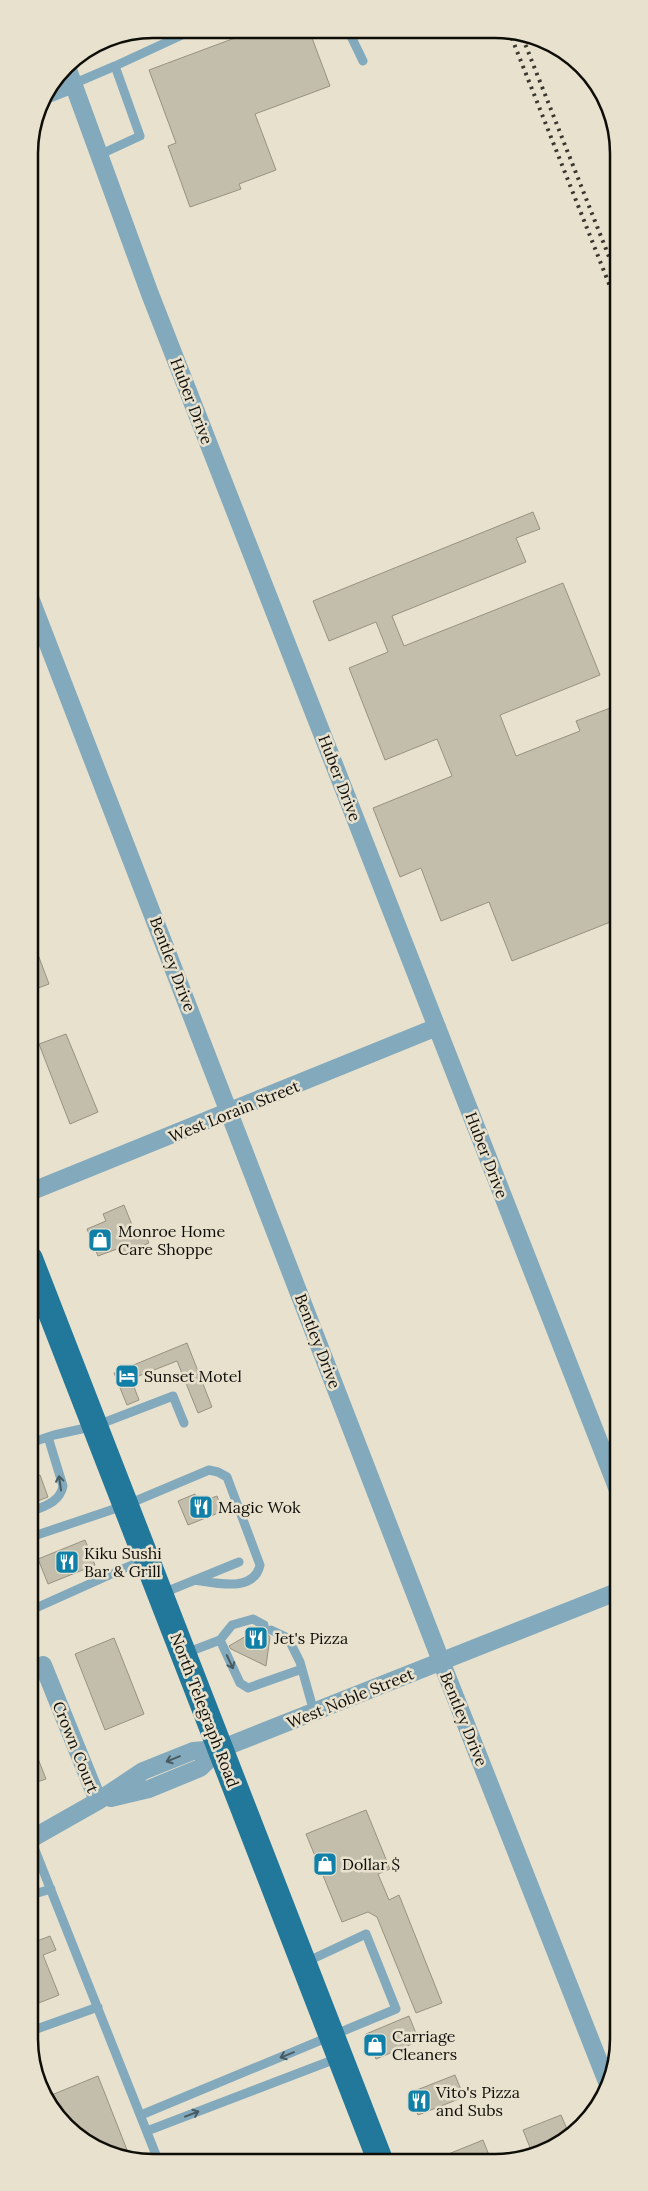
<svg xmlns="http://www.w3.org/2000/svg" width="648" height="2191" viewBox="0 0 648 2191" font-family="Lora,serif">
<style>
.building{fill:#c3bdab;stroke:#989281}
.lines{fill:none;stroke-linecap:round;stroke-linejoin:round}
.service{stroke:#82a9bc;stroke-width:9}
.minor{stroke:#82a9bc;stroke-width:18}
.primary{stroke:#21789a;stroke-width:26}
.rail{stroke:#3a372e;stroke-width:4;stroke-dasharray:2.5 5;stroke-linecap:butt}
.oneway{stroke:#485b62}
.labels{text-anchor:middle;stroke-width:5;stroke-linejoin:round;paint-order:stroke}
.street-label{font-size:16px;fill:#0f0d07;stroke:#e7e1ce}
.poi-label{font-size:16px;fill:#0f0d07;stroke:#e7e1ce;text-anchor:start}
.rim{fill:none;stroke:#0f0d07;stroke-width:2.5}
</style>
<rect width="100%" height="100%" fill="#e7e1ce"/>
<!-- building -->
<path class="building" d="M259 29 309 30 330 86 255 114 276 170 239 184 241 189 190 207 168 146 176 143 149 70Z
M533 512 540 529 516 538 526 562 392 616 404 646 563 583 600 675 500 715 516 756 580 731 576 721 618 705V919L512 961 489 902 441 921 421 868 400 877 373 808 452 776 437 739 385 760 349 668 388 652 376 622 329 641 313 601Z
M31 936 49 984 30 991V937Z
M66 1034 98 1112 70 1124 39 1044Z
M124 1205 136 1235 144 1231 149 1243 119 1255 117 1249 98 1256 87 1229 106 1221 103 1214Z
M187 1343 212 1407 198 1413 177 1361 131 1379 139 1400 127 1405 114 1373Z
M40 1475 48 1497 30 1504V1479Z
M195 1494 198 1503 217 1496 223 1511 188 1525 178 1501Z
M85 1540 95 1565 48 1584 38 1559Z
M258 1629 265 1631 270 1637 266 1666 231 1649 229 1646Z
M114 1638 144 1714 105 1730 75 1654Z
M31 1741 46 1779 31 1784Z
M366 1810 390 1869 378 1874 389 1900 399 1895 442 2003 416 2013 377 1917 368 1912 342 1922 306 1834Z
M32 1926 37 1941 50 1936 56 1950 43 1955 59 1995 31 2006Z
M409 2016 419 2041 376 2059 366 2034Z
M455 2075 464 2097 418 2115 409 2093Z
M98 2076 131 2160H128L65 2126 49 2096Z
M561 2115 570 2136 557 2146 533 2155 523 2130Z
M483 2140 491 2160H436V2159Z"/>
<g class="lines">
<!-- service -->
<path class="service" d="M348 30 363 61
M115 66 195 29
M73 84 115 66 140 136 99 155
M30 1443 54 1435 95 1426 173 1396 184 1423
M30 1512C45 1506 60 1502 63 1486L48 1437
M31 1537 126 1505 209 1470 218 1472 227 1477 260 1565C254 1593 216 1583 194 1580
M163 1593 239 1562
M31 1607H38L145 1559
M271 1630 288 1638 300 1662 314 1712
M220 1640 240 1683 248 1688 302 1669
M186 1653 220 1640 232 1625 253 1619 264 1625
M31 1840 158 2160
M31 1895 51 1889
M31 2031 98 2007
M141 2115 396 2009 366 1934 306 1962
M147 2131 338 2058"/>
<!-- minor -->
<path class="minor" d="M66 64 150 294 618 1490
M45 95 73 84
M29 595 441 1661 609 2087
M30 1192 437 1027
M43 1665 98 1801
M111 1798 149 1789 200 1768 220 1749
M31 1839 98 1801 143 1771 193 1751 220 1749 619 1591"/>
<!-- primary -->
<path class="primary" d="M30 1259 380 2160"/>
<!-- rail -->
<path class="rail" d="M509 31 617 304
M520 31 617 277"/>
</g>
<!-- one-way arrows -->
<defs><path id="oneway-shaft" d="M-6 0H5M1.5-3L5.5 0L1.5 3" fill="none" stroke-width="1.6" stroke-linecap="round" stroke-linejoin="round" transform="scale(1.25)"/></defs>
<g class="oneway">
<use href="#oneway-shaft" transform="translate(60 1483) rotate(-98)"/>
<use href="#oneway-shaft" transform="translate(230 1662) rotate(65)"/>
<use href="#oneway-shaft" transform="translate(173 1759) rotate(158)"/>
<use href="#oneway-shaft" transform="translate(287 2055) rotate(158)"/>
<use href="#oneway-shaft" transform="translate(192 2114) rotate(-21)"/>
</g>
<!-- icons -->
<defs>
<g id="shop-square" transform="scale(1.25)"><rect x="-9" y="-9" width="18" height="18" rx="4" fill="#1080a8" stroke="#e7e1ce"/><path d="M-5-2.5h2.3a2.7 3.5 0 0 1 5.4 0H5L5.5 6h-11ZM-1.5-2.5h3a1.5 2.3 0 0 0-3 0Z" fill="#fff"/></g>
<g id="hotel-square" transform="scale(1.25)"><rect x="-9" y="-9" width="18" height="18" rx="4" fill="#1080a8" stroke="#e7e1ce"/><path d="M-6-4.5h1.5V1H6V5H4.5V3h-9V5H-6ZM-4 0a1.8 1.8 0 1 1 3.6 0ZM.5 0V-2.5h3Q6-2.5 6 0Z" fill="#fff"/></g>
<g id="restaurant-square" transform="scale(1.25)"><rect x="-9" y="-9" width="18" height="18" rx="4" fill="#1080a8" stroke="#e7e1ce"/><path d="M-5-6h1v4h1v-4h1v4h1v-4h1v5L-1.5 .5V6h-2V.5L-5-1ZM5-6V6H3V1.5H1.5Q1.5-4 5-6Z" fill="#fff"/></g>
</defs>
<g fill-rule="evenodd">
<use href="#shop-square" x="100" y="1240"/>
<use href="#hotel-square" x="127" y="1376"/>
<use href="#restaurant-square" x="201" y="1507"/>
<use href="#restaurant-square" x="67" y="1562"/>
<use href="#restaurant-square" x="256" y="1638"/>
<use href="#shop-square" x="325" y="1864"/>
<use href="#shop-square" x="375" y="2045"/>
<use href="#restaurant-square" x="419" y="2101"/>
</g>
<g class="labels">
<!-- street labels -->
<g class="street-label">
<text transform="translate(192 401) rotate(69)" y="6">Huber Drive</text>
<text transform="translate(340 778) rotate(69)" y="6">Huber Drive</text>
<text transform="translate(173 964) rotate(69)" y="6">Bentley Drive</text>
<text transform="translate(234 1111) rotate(-22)" y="6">West Lorain Street</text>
<text transform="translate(487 1155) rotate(69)" y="6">Huber Drive</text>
<text transform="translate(318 1341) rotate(69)" y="6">Bentley Drive</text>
<text transform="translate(350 1698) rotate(-22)" y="6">West Noble Street</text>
<text transform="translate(205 1710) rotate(69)" y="6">North Telegraph Road</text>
<text transform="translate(464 1719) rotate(68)" y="6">Bentley Drive</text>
<text transform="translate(76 1747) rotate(68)" y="6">Crown Court</text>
</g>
<!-- poi labels -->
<g class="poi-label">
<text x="118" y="1237">Monroe Home<tspan x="118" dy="18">Care Shoppe</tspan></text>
<text x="144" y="1382">Sunset Motel</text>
<text x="218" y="1513">Magic Wok</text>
<text x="84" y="1559">Kiku Sushi<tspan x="84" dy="18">Bar &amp; Grill</tspan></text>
<text x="274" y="1644">Jet's Pizza</text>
<text x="342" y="1870">Dollar $</text>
<text x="392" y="2042">Carriage<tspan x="392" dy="18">Cleaners</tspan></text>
<text x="436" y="2098">Vito's Pizza<tspan x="436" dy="18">and Subs</tspan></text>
</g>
</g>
<!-- crop -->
<path d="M0 0H648V2191H0ZM153 38H495A115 115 0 0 1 610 153V2039A115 115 0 0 1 495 2154H153A115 115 0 0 1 38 2039V153A115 115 0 0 1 153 38Z" fill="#e7e1ce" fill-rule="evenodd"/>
<path class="rim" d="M153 38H495A115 115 0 0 1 610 153V2039A115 115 0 0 1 495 2154H153A115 115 0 0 1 38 2039V153A115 115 0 0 1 153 38Z"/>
</svg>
